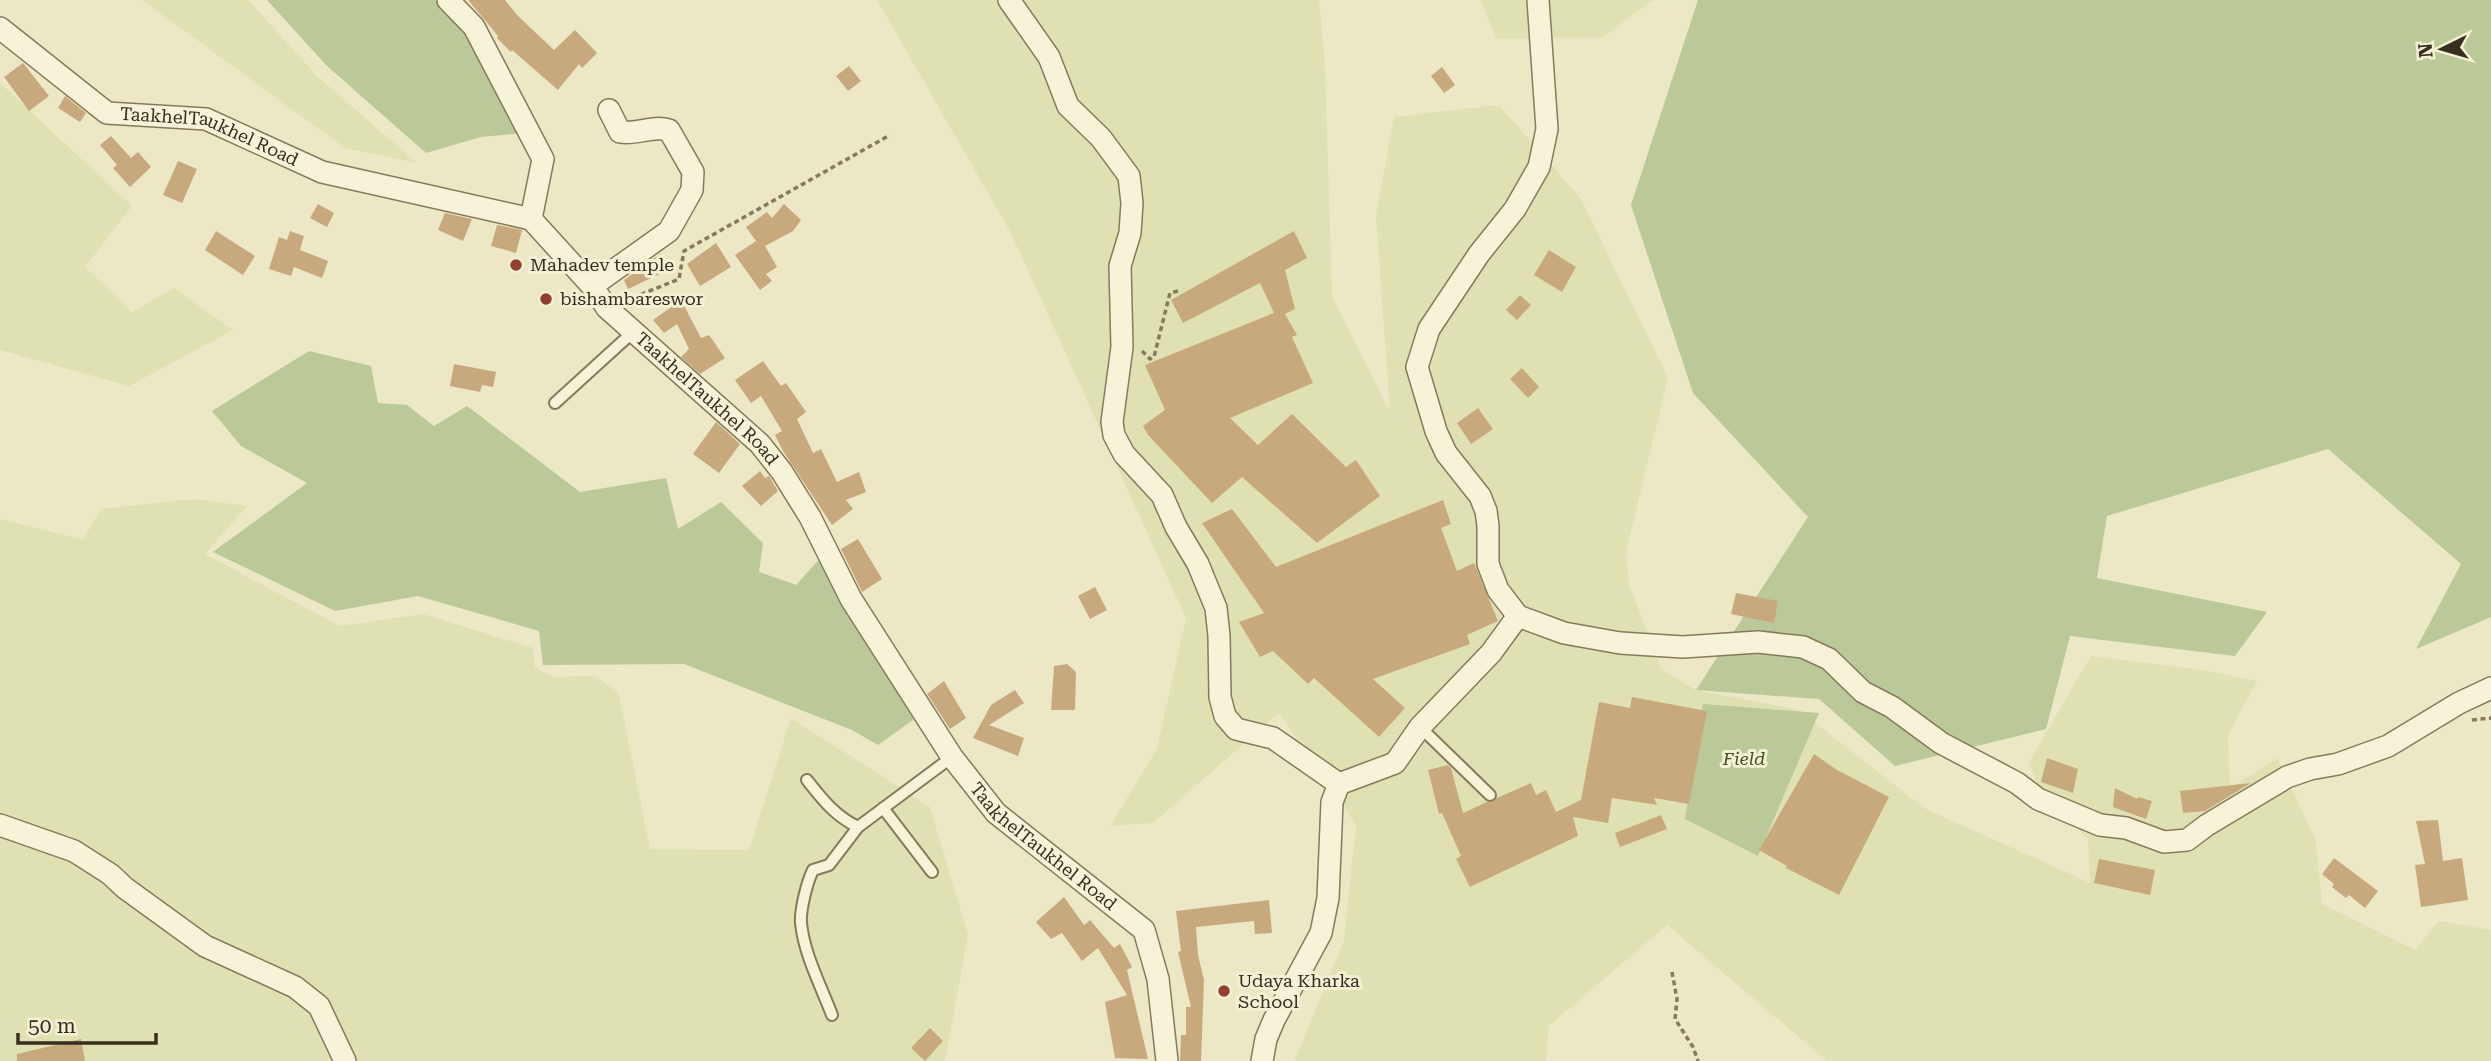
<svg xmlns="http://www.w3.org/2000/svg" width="2491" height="1061" viewBox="0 0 2491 1061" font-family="'Roboto Serif',serif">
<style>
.farmland{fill:#e0e1b3}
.green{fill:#bbc999}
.building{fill:#c8a97d}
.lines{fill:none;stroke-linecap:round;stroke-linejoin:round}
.service-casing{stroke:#86795c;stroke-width:14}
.minor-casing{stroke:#86795c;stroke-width:24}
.path{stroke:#86795c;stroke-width:3.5;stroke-dasharray:5 3.5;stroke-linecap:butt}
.service{stroke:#f7f3d8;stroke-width:10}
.minor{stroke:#f7f3d8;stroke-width:21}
.poi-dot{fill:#913f2f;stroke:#f3f0d4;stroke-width:2.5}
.labels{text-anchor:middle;stroke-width:6;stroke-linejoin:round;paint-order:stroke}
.street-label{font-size:18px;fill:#362e1f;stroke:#f3f0d4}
.poi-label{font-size:18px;fill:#362e1f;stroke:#f3f0d4;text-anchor:start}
.park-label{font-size:18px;font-style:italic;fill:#405227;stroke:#f3f0d4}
</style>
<rect width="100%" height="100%" fill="#ece7c5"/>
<!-- farmland -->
<path class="farmland" d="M142 0H248L318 77 417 163 345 148Z
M877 0H1319L1325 66 1332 297 1390 412 1376 215 1394 117 1499 105 1581 199 1668 378 1626 552 1629 584 1661 669 1696 690 1799 710 1924 808 2090 883 2088 839 2041 794 2029 762 2091 656 2209 671 2257 681 2228 735 2230 789 2277 758 2316 840 2322 904 2415 950 2439 921 2491 930V1061H1827L1667 925 1549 1026 1546 1061H1295L1344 940 1356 825 1279 713 1153 823 1110 826 1157 749 1186 618 1011 233Z
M1480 0H1653L1603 37 1497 39Z
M0 83 132 206 85 267 132 312 174 288 233 330 129 386 0 350Z
M194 499 247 506 205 554 340 626 423 614 533 648 535 667 552 677 596 676 619 694 650 849 749 850 791 718 930 807 968 935 945 1061H0V519L83 540 101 509Z"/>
<!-- green -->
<path class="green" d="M267 0H435L463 30 524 133 481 137 426 153 327 66Z
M1698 0H2491V617L2416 649 2461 564 2328 449 2107 516 2097 578 2267 612 2235 656 2070 636 2046 729 1895 766 1819 699 1696 690 1808 517 1693 393 1631 205Z
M309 351 371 366 378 403 407 405 434 426 467 406 580 492 666 478 678 529 721 502 763 543 759 572 796 585 823 555 920 715 878 745 852 730 684 664 543 665 539 631 418 596 335 611 213 552 307 483 241 446 212 411Z
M1703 704 1819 713 1758 856 1685 819Z"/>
<!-- building -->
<path class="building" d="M468 0H505L518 16 554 50 575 30 597 53 582 68 579 64 558 90 512 50 511 52 497 38 498 36Z
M23 63 49 96 29 111 4 77Z
M849 66 861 81 848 91 836 76Z
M1442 67 1455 85 1444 93 1431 76Z
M65 96 86 113 80 122 58 108Z
M111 136 131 158 138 152 151 167 130 187 113 168 117 165 100 145Z
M178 161 197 169 182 203 163 195Z
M318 204 334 213 327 227 310 218Z
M784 204 801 220 793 231 765 246 777 267 766 274 772 281 760 290 735 255 756 241 746 227 767 212 772 218Z
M445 213 472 219 463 241 438 230Z
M497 225 522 230 516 253 491 246Z
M216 231 255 256 243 275 205 250Z
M290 231 304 236 300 250 328 261 322 278 294 267 291 276 269 269 279 237 287 240Z
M1294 231 1307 258 1285 270 1295 309 1285 314 1297 335 1292 337 1313 383 1230 418 1258 445 1292 414 1346 467 1356 460 1380 496 1317 543 1242 477 1212 503 1148 435 1143 426 1165 410 1145 365 1274 313 1260 283 1183 323 1171 300Z
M716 243 731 267 700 286 687 264Z
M1549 250 1576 267 1562 292 1534 275Z
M660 254 668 270 628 289 624 280Z
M1520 295 1531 305 1517 320 1506 310Z
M681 300 701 338 709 335 725 358 700 374 681 357 689 349 677 324 664 333 653 320Z
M763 361 781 386 786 383 806 412 797 419 813 453 821 449 837 482 859 472 866 492 846 500 853 509 832 525 783 451 775 435 782 431 761 396 751 403 735 380Z
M454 364 496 372 493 387 482 385 480 392 450 386Z
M1522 368 1539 387 1528 398 1510 379Z
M1478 408 1493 429 1471 444 1457 423Z
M716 422 740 444 719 473 693 454Z
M760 471 765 478 769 476 778 491 761 506 742 486Z
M1443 500 1451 524 1441 528 1457 571 1474 563 1498 621 1467 635 1470 644 1373 679 1405 708 1379 737 1314 678 1308 684 1273 651 1260 657 1239 622 1264 613 1202 523 1232 509 1276 567Z
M858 539 882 579 862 592 841 549Z
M1095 587 1107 610 1090 619 1078 596Z
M1736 593 1778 601 1774 623 1731 614Z
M1067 664 1076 672 1075 710H1051L1054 666Z
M944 681 966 718 950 729 927 694Z
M1015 690 1024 703 989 725 1024 738 1018 756 973 738 991 705Z
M1632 697 1707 711 1689 804 1654 798 1657 805 1612 798 1608 823 1573 817 1578 836 1470 887 1456 859 1461 856 1442 813 1439 814 1428 770 1448 765 1451 768 1463 813 1487 802H1493L1497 798 1531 783 1536 795 1546 790 1556 812 1581 800 1599 702 1630 708Z
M1814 754 1837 770 1889 797 1839 895 1786 868 1787 866 1759 850Z
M2047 758 2078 769 2073 793 2041 782Z
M2251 783 2205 811 2183 813 2180 791Z
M2115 788 2137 799 2138 797 2152 801 2146 819 2113 807Z
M1661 815 1667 829 1620 847 1615 833Z
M2438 820 2443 861 2462 858 2468 900 2421 907 2415 865 2425 864 2416 821Z
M2334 858 2378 891 2365 908 2349 895 2346 898 2332 887 2334 884 2322 874Z
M2099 859 2155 870 2150 895 2094 883Z
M1064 897 1084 925 1090 920 1114 948 1120 944 1132 967 1127 970 1148 1059 1115 1058 1105 1002 1127 995 1098 948 1082 961 1062 933 1051 939 1036 922Z
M1269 900 1272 933 1255 934 1254 921 1196 927 1198 955 1204 980 1201 1061H1180L1181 1035H1186V1007H1191L1178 952 1181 951 1176 911Z
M930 1028 943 1041 925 1061 911 1048Z
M81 1039 85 1061H17V1054Z"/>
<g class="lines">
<!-- service casing -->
<g class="service-casing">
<path id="service" d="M555 403 633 332
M1420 727 1490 795
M807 780C823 800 835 816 858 827
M883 808 932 872
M832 1015C821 986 804 954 801 923 800 910 807 882 813 870L829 865 858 827 952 757"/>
</g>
<!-- minor casing -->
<g class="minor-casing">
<g id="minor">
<path d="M448 0 474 27 543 159 531 219"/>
<path d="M1009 0 1049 57 1068 106 1101 138 1129 176 1132 203 1130 233 1120 266 1122 347 1112 422 1114 435 1124 454 1162 495 1176 527 1198 564 1216 608 1219 636 1220 697 1225 716 1236 729 1273 738 1339 784"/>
<path d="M1538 0 1547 129 1539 167 1515 209 1479 254 1429 329 1417 367 1436 431 1446 453 1480 496 1486 511 1488 526V564L1498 590 1518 616 1564 633 1620 643 1683 647 1758 642 1803 647 1829 659 1863 692 1892 707 1941 743 2017 783 2038 799 2100 825 2126 828 2164 842 2187 840 2207 825 2287 777 2310 769 2338 764 2388 746 2459 703 2491 688"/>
<path id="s1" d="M0 28 107 113 206 119 322 172 531 219 592 286 607 308 760 444 782 472 810 517 851 599 952 757 996 813 1144 930 1158 979 1167 1061"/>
<path d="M592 286 669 231 692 190 693 172 669 130C652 125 637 135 620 132L609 110"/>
<path d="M0 825 74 851 110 874 125 888 205 946 295 987 319 1006 345 1061"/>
<path d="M1262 1061 1266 1039 1274 1020 1321 933 1328 898 1332 802 1339 784 1395 763 1420 727 1491 653 1518 616"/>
</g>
</g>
<!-- path -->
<path class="path" d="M625 301 679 279 684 251 890 135
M1142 351 1150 359 1154 357 1170 293 1178 291
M2472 720 2491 718
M1672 972 1677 999 1675 1019 1693 1047 1698 1061"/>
<!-- service -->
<use href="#service" class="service"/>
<!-- minor -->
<use href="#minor" class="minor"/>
</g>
<!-- markers -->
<g class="poi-dot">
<circle cx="516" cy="265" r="7"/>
<circle cx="546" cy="299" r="7"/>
<circle cx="1224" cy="991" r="7"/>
</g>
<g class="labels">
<!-- street labels -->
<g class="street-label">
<text dy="6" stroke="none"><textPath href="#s1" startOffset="243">TaakhelTaukhel Road</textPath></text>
<text dy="6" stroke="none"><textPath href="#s1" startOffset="830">TaakhelTaukhel Road</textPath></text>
<text dy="6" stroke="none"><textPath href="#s1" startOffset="1396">TaakhelTaukhel Road</textPath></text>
</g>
<!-- poi labels -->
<g class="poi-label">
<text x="530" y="271">Mahadev temple</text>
<text x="560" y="305">bishambareswor</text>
<text x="1238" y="987">Udaya Kharka<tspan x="1238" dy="21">School</tspan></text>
</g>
<!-- park labels -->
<g class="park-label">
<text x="1744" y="765">Field</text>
</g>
</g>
<!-- north arrow -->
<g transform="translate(2442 49) rotate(265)" stroke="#f3f0d4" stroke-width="5" paint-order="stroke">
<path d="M0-5L12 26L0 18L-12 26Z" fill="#362e1f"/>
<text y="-10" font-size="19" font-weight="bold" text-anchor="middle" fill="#362e1f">N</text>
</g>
<!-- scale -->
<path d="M18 1033v10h138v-10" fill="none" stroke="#362e1f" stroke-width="3.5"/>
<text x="28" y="1033" font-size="21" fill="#362e1f" stroke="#f3f0d4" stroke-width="5" paint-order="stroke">50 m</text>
</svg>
